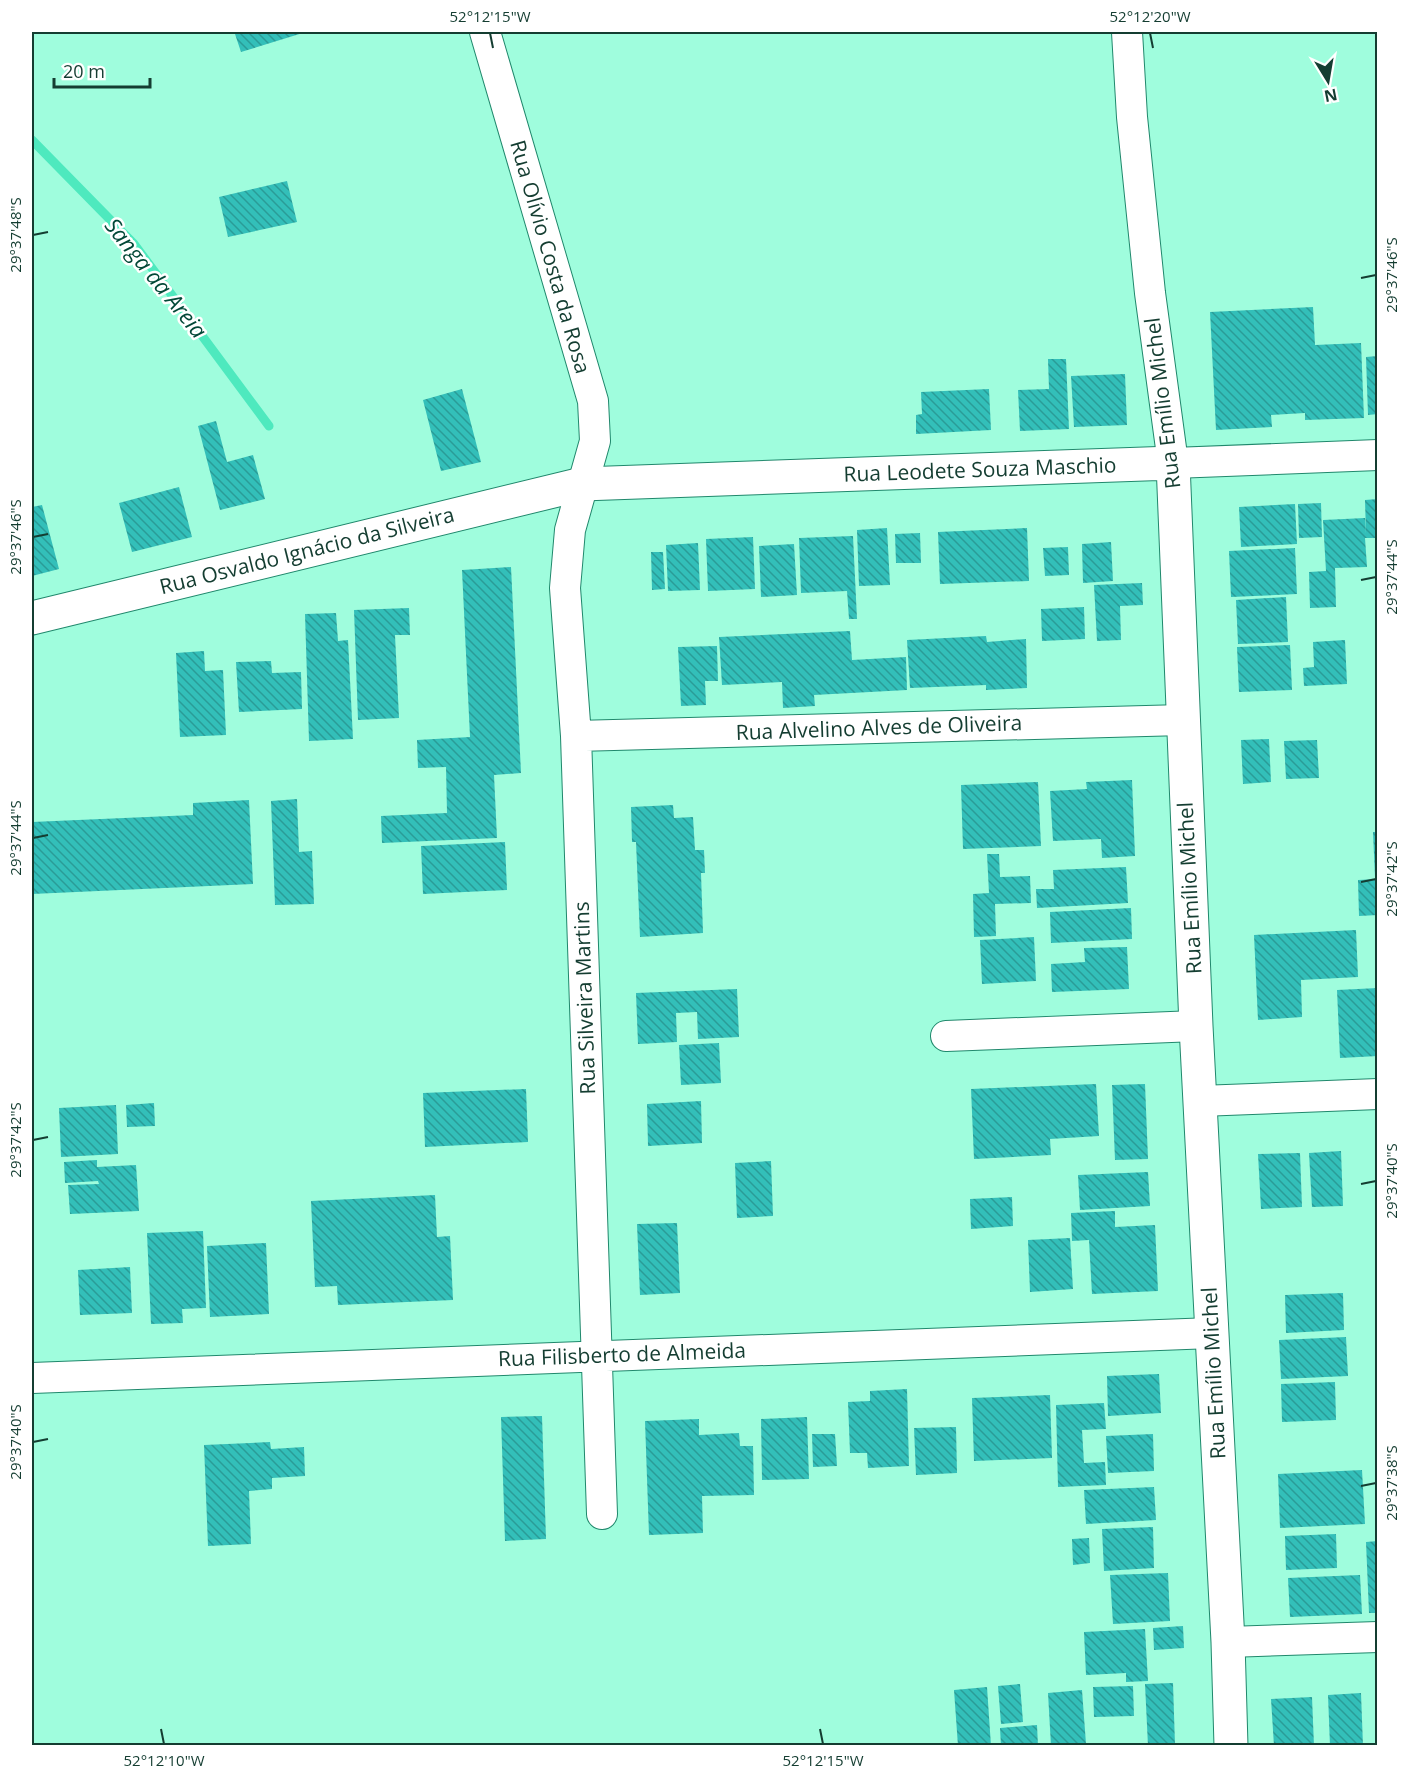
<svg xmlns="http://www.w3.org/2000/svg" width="1409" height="1777" viewBox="0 0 1409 1777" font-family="'Open Sans',sans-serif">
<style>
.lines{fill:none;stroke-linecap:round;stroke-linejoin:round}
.stream{stroke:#4ee9be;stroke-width:9}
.building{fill:url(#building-back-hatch)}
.street-casing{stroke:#20886c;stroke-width:32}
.secondary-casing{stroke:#20886c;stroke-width:35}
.street{stroke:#fff;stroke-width:30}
.secondary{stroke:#fff;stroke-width:33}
.ticks{fill:none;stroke:#143d31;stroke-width:2}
.labels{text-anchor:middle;stroke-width:5;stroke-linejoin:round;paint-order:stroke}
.street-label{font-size:21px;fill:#143d31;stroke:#fff}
.water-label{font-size:22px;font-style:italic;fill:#024837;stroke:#fff}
.neatline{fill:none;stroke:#143d31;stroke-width:2}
.ticks-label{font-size:15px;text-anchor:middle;fill:#143d31}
</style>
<defs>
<pattern id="building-back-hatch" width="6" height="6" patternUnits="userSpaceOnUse" patternTransform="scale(1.5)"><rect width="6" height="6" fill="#33bfb9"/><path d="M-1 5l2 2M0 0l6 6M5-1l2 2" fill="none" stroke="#2a9c97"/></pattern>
</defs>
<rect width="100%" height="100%" fill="#9ffddd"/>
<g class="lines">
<!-- stream -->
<path class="stream" d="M32 140 134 244 269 426"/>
</g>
<!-- building -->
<path class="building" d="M243 32H306L241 52 235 34Z
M287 181 297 222 228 237 219 197Z
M1313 307 1315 345 1361 343 1364 418 1305 420V413L1271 415 1272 427 1216 430 1210 312Z
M1378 356V414L1368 415 1366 357Z
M1048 359H1066L1069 429 1020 431 1018 390 1049 389Z
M1125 374 1127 425 1074 427 1071 376Z
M462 389 481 462 441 471 423 400Z
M989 389 991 430 916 434V415L922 414 921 392Z
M216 421 227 462 253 455 265 499 220 510 198 426Z
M179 487 192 537 132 552 119 503Z
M1378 499V538H1365L1367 567 1335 568 1336 607 1310 608 1309 572 1326 571 1323 520 1365 518 1366 534 1365 500Z
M1321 503 1322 537 1299 538 1298 504Z
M1295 504 1297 544 1241 547 1239 507Z
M42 505 59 569 32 576V507Z
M887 528 890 585 859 586 857 530Z
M1027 528 1029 581 940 584 938 532Z
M920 533 921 563H896L895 534Z
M853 536 857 619H849L847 591 801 593 799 538Z
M753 537 755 589 708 591 706 539Z
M1111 542 1113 581 1083 583 1082 544Z
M698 543 700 590 668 591 666 545Z
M794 544 797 595 761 597 759 546Z
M1068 547 1069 575 1045 576 1043 548Z
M1295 548 1297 594 1231 597 1229 551Z
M651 552H663L665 589 652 590Z
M511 567 521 773 494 775 497 838 382 843 381 816 447 813 446 767 418 768 417 740 470 737 462 570Z
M1142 583 1143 605 1120 606 1121 640 1097 641 1094 585Z
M1286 597 1288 642 1238 644 1236 600Z
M1084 607 1085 639 1042 641 1041 609Z
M409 608 410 635H395L399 718 358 720 354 610Z
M336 613 338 641 348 640 353 739 309 741 305 614Z
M850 631 852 660 906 657 907 690 814 695 815 706 783 708 782 682 722 685 719 637Z
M986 636 987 642 1026 639 1027 688 986 690V685L910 688 907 640Z
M1345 640 1347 684 1304 686 1303 668 1314 667 1313 642Z
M1290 645 1292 690 1239 692 1237 647Z
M717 646 718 681H705L706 705 681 706 678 647Z
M204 651 205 671 223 670 226 735 180 737 176 653Z
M271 661 272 673 301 672 302 709 239 712 236 662Z
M1269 739 1271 782 1243 784 1241 740Z
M1317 740 1319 778 1286 779 1284 741Z
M1132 780 1135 856 1102 858 1101 839 1053 841 1050 791 1087 789 1086 782Z
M1038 782 1041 846 963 849 961 785Z
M297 799 299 852 312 851 314 904 275 905 271 801Z
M249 800 253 884 32 894V822L193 815V803Z
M673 805 674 818 693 817 695 850H704L705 873H701L703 933 640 937 636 842H632L631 807Z
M1373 832H1378V877H1375Z
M505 842 507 890 423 894 421 846Z
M987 854H999L1000 877 1030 876 1031 903 995 904 996 936 974 937 973 894 989 893Z
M1126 867 1128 903 1037 908 1036 889H1054L1053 870Z
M1378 879V915L1359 916 1358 880Z
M1131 908 1132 939 1051 943 1050 912Z
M1356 930 1358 977 1301 980 1302 1017 1258 1020 1254 935Z
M1034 937 1036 981 982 984 980 940Z
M1127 947 1129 989 1052 992 1051 964 1085 962 1084 948Z
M1378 988V1056L1340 1058 1337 990Z
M737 989 739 1037 698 1039 697 1012 676 1013 677 1042 638 1044 636 993Z
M719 1043 721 1083 681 1085 679 1045Z
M1096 1084 1099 1136 1050 1139 1051 1155 974 1159 971 1089Z
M1145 1084 1148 1159 1115 1160 1112 1085Z
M526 1089 528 1142 425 1147 423 1093Z
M701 1101 702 1143 648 1146 647 1104Z
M154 1103 155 1126 127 1127 126 1105Z
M116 1105 118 1154 61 1157 59 1108Z
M1341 1151 1343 1206 1312 1207 1309 1153Z
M1300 1153 1302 1207 1261 1209 1258 1154Z
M97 1160V1167L136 1165 139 1211 70 1214 68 1185 99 1184 98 1181 65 1183 64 1162Z
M771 1161 773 1216 737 1218 735 1163Z
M1148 1172 1150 1206 1080 1210 1078 1175Z
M435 1195 437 1237 450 1236 453 1300 338 1305 337 1286 315 1287 311 1201Z
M1012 1197 1013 1226 971 1229 970 1199Z
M1115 1211V1227L1155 1225 1158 1291 1092 1294 1089 1240 1072 1241 1071 1213Z
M677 1223 680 1293 640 1295 637 1224Z
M203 1231 206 1308 182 1309 183 1323 151 1324 147 1233Z
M1070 1238 1073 1289 1030 1292 1028 1240Z
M266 1243 269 1314 210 1317 207 1246Z
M130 1267 132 1313 80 1315 78 1270Z
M1343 1293 1344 1330 1286 1333 1285 1295Z
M1346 1337 1348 1376 1281 1379 1279 1340Z
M1159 1374 1161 1413 1108 1416 1107 1376Z
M1335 1382 1336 1420 1282 1422 1281 1384Z
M907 1389 909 1466 868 1468 867 1453H850L848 1402 870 1401V1391Z
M1050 1395 1052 1458 974 1461 972 1398Z
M1104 1403 1106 1429 1082 1430 1084 1463 1105 1462 1106 1485 1058 1487 1056 1405Z
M542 1416 546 1539 505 1541 501 1417Z
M807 1417 809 1479 762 1480 761 1419Z
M699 1419V1435L739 1433 740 1446H753L754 1495 702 1496 703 1533 649 1535 645 1421Z
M956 1427 957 1473 916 1475 914 1428Z
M812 1434H835L837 1466 813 1467Z
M1153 1434 1154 1471 1108 1473 1106 1436Z
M270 1442 271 1449 304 1447 305 1476 272 1478V1489L249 1491 251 1544 208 1546 204 1445Z
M1362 1470 1365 1524 1280 1528 1278 1474Z
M1154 1487 1156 1520 1086 1524 1084 1490Z
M1153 1527 1154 1568 1104 1571 1102 1529Z
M1336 1534 1337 1568 1286 1570 1285 1536Z
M1089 1538 1090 1563 1073 1565 1072 1539Z
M1378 1541V1613H1369L1366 1542Z
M1168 1573 1170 1621 1113 1624 1110 1575Z
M1360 1575 1362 1614 1290 1617 1288 1578Z
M1183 1626 1184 1648 1154 1650 1153 1628Z
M1145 1629 1148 1681 1126 1682V1673L1086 1675 1084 1632Z
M1173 1683 1175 1745 1148 1746 1145 1684Z
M1020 1684 1023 1722 1001 1724 998 1686Z
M1133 1686 1134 1716 1094 1717 1093 1687Z
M987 1687 991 1746H958L954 1690Z
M1082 1690 1086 1744 1051 1746 1048 1693Z
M1361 1693 1363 1746H1330L1328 1695Z
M1312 1697 1314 1746H1274L1271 1699Z
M1037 1725 1038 1746H1001L1000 1728Z"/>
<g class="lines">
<!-- street casing -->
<g class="street-casing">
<path id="street" d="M485 32 593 401 595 441 570 530 565 588 576 736 602 1514
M1127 32 1132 117 1150 293 1173 463 1378 455
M576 736 1183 720
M946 1036 1196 1026
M1200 1101 1378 1094
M32 1378 1212 1333
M1228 1642 1378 1637"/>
</g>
<!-- secondary casing -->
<g class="secondary-casing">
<path id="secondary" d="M32 618 582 484 1173 463 1196 1026 1228 1642 1231 1746"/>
</g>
<!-- street -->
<use href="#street" class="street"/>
<!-- secondary -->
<use href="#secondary" class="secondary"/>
</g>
<!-- ticks -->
<path class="ticks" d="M490 33 493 48M1150 33 1153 48M33 235 48 232M1361 278 1376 275M33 537 48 534M1361 580 1376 577M33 838 48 835M1361 882 1376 879M33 1140 48 1137M1361 1184 1376 1181M33 1442 48 1439M1361 1486 1376 1483M161 1729 164 1744M820 1729 823 1744"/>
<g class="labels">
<!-- street labels -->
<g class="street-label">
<text transform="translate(550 257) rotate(74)" y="7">Rua Olívio Costa da Rosa</text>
<text transform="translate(1163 403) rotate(-97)" y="7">Rua Emílio Michel</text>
<text transform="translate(980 470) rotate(-2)" y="7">Rua Leodete Souza Maschio</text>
<text transform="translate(307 551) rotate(-14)" y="7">Rua Osvaldo Ignácio da Silveira</text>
<text transform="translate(879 728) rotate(-2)" y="7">Rua Alvelino Alves de Oliveira</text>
<text transform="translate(1190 888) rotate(-93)" y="7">Rua Emílio Michel</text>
<text transform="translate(585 998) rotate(-92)" y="7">Rua Silveira Martins</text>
<text transform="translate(622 1355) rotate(-2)" y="7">Rua Filisberto de Almeida</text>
<text transform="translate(1214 1373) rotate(-93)" y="7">Rua Emílio Michel</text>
</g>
<!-- water labels -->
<g class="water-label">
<text transform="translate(156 278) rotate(51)" y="8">Sanga da Areia</text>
</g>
</g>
<!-- border -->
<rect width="1409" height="1777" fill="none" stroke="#ffffff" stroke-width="66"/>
<!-- north arrow -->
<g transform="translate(1328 81) rotate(169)" stroke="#ffffff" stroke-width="4.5" paint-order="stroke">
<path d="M0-4.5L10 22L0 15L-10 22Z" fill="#143d31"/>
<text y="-9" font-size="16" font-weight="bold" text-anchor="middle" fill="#143d31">N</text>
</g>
<!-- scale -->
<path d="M54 78v9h96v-9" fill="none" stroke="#143d31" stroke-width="3"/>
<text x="63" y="78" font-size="18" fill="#143d31" stroke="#ffffff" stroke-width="4.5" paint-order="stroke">20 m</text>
<rect x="33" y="33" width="1343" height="1711" class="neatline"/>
<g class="ticks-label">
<text x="490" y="22">52°12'15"W</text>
<text x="1150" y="22">52°12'20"W</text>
<text transform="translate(16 235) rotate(-90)" y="5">29°37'48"S</text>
<text transform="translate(1392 275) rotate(-90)" y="5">29°37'46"S</text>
<text transform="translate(16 537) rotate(-90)" y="5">29°37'46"S</text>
<text transform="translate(1392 577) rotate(-90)" y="5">29°37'44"S</text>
<text transform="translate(16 838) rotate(-90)" y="5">29°37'44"S</text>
<text transform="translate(1392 879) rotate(-90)" y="5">29°37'42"S</text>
<text transform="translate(16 1140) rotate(-90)" y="5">29°37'42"S</text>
<text transform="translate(1392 1181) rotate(-90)" y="5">29°37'40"S</text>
<text transform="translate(16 1442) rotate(-90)" y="5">29°37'40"S</text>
<text transform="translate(1392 1483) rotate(-90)" y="5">29°37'38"S</text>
<text x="164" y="1766">52°12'10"W</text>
<text x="823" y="1766">52°12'15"W</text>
</g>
</svg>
